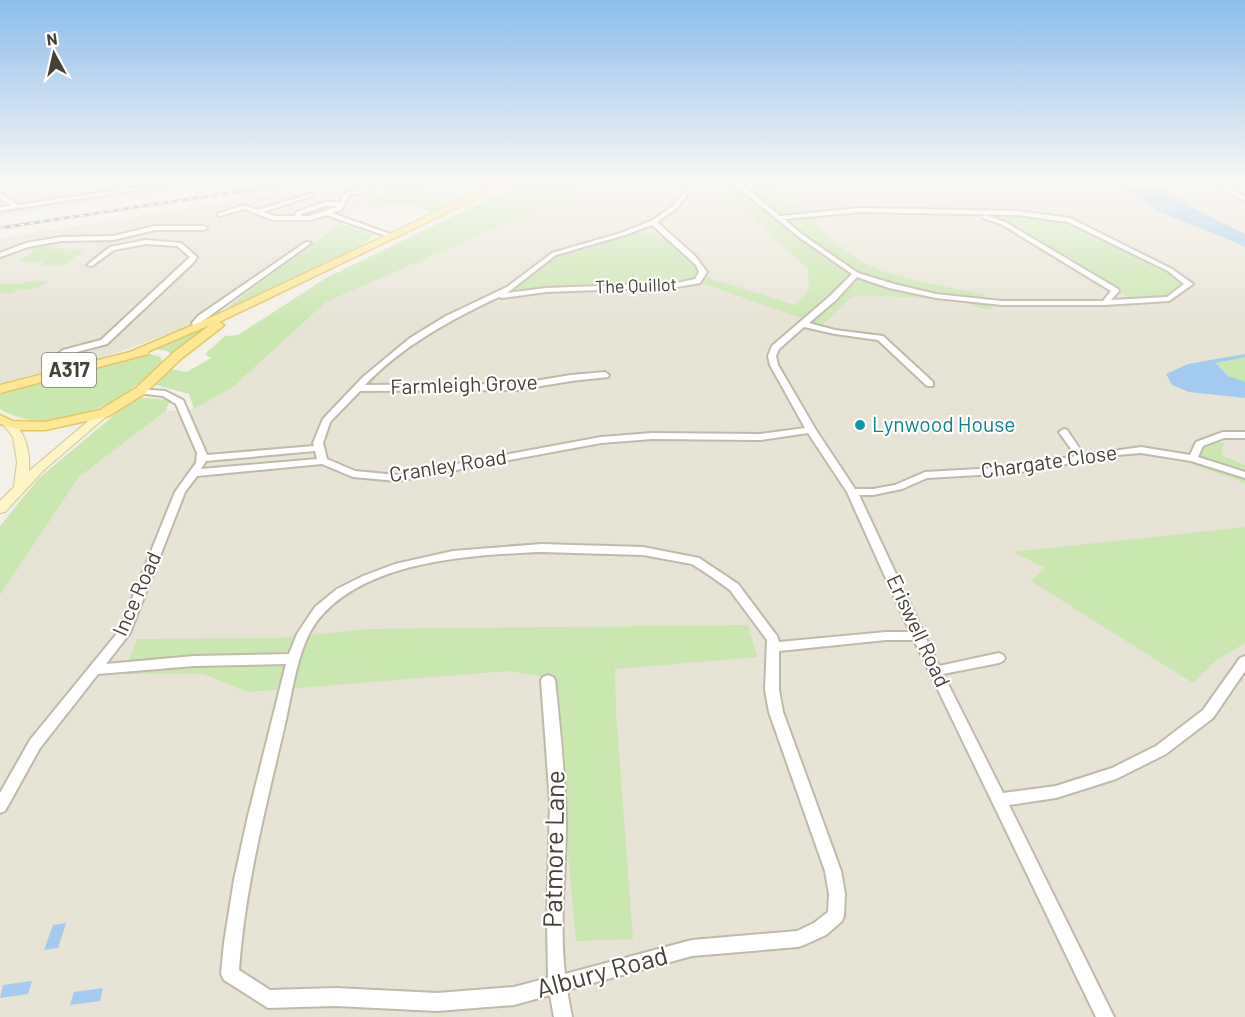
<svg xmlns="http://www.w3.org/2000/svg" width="1245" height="1017" viewBox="0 0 1245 1017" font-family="Barlow,sans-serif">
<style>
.residential{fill:#e7e3d5}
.education{fill:#ece7d1}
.green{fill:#cae7b0}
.parking{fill:#e4e3df}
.water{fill:#a3cbf0}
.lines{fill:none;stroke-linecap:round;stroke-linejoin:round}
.minor-casing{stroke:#bfb9a9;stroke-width:4}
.secondary-casing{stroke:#d3c797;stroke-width:2}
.primary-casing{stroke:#e3c665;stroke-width:3}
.minor{fill:#fff;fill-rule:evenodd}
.secondary{fill:#fef5c6;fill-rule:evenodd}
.primary{fill:#fee896;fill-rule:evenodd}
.rail-casing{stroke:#969696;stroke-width:3}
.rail{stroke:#fff;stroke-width:1.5;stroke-dasharray:5;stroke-linecap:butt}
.culture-dot{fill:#0f9aa8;stroke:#fff;stroke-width:2}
.labels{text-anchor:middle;stroke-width:4.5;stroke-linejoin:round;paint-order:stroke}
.far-street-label{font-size:18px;fill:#464136;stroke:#fff}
.shield{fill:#fff;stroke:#7e7a72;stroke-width:1.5}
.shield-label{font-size:20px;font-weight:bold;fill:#464136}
.street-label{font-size:21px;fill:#464136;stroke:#fff}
.culture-label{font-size:21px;fill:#0d838f;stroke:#fff;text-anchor:start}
.near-street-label{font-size:26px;fill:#464136;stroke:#fff}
</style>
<rect width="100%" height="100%" fill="#f3f0e7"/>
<!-- residential -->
<path class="residential" d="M0 183H225L0 216Z
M344 183H394L210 318 95 361 0 383V238Z
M594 183H1245V1017H0V595L79 477 166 411 194 409 233 387 326 302 588 188Z"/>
<!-- education -->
<path class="education" d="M414 183H498L450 206Z"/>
<!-- green -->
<path class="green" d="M394 183H414L450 206 431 213 410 204 363 208Z
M521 183H594L588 188 326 302 233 387 194 409 189 394 156 385 170 369 187 372 211 358 205 354 225 336 238 335 326 278Z
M699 183H769L789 203 817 217V228C833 238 843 249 858 259 883 277 951 288 984 294L982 302 994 309H982L963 300 861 295 851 298 822 325 698 282 518 293 514 288 556 254 639 233 659 235 695 265 698 272 709 278 795 305C810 292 811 288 807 269L717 185 705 190H697Z
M1004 213 1070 220 1170 270 1189 284 1169 299 1138 301 1115 291 1003 223Z
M340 223 374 235 360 247 225 309Z
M53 242 46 248 85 250 63 266H40L43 261H19L36 249 27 248 30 247Z
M29 281H48C33 295 24 284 12 294L0 293V284H20Z
M206 327H210L174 356 167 351 154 349Z
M150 354 161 357 162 362C124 403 54 441 0 409V391Z
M1245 357V382L1228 376 1216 362Z
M136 397 170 400 166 411 79 477 0 595V526L39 478Z
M1199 440 1224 443 1221 455 1245 465V483L1183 461Z
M1245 527V643L1217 660 1193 683 1031 581 1045 568 1013 552Z
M748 625 757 657 615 669 616 712 633 939 576 941 552 678 508 671 249 692 203 674H124L137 639 277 638 369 629Z"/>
<!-- parking -->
<path class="parking" d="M449 183 473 195 460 201 456 199 443 202 415 184Z"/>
<!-- water -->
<path class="water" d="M1127 183H1147L1161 187 1188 205 1245 234V247C1209 229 1150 215 1123 186Z
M1245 354V357L1216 363 1228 376 1245 382V398L1189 392 1172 385 1166 374 1188 364Z
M66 923 58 948 44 950 53 925Z
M32 981 28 994 0 998 3 985Z
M103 988 100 1001 70 1005 74 992Z"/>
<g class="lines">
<!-- minor casing -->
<g class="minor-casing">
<path id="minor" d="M165 183H180L0 211V207L11 206 0 198V193L18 205Z
M690 183H696L678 207 657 222 695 256 707 272 700 283 677 287 546 292 502 298 499 297C450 320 402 346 365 385L517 384 571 375 605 372 609 375 608 377 571 381 517 390 360 391 330 422 323 443 327 459 355 471 397 475 601 437 652 433 760 434 805 428 770 365 768 356 772 346 830 296 852 274 799 237 733 183H740L780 216 860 208 1018 211 1070 218 1172 269 1193 284 1169 301 1105 305H1002L936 298 889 288 857 277 836 300 809 323 835 330 883 336 933 382V386H927L878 340 835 334 804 327 779 349 776 356 778 365 816 430 855 489H873L895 485 925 472 1014 467 1076 456 1059 432 1064 429 1067 430 1084 455 1141 447 1190 455 1196 442 1223 432H1245V438H1224L1203 446 1198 457 1245 472V478L1191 461 1141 453 1117 455 1014 473 927 478 902 489 873 495H859L939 666 999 653 1003 655 1005 658 1003 661 999 663 943 674 1003 793 1056 786 1112 768 1156 746 1203 710 1240 658 1245 656V671L1213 718 1166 754 1116 779 1056 798 1009 805 1114 1017H1096L914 640H886L779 651V690L783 712 841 871 845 894 844 916 842 921 826 935 804 945 798 947 692 956 567 990 572 1017H554L550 995 514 1005 437 1011 336 1006 268 1008 224 980 221 974 224 943 234 880 248 816 286 664 194 666 98 674 40 748 5 811 0 813V793L30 740 119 631 175 492 196 463 197 453 176 404 163 396 137 393V389L165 391 183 400 207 455 314 446 313 443 323 419 363 377 410 338 446 316 507 287 552 253 621 233 653 220 674 205ZM860 212 1018 215 1068 222 1168 271 1184 284 1167 297 1111 300 1119 291 1118 289 1005 222 985 215 983 216V218L1001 224 1111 291 1103 301H1002L936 294 894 284 858 273 803 235 784 219ZM652 225 696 265 699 272 695 279 677 283 546 288 507 293 556 255 625 235ZM808 433 847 492 910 632H886L779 642 777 636 738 584 699 558 643 547 541 544 453 551 395 564 363 576 337 589 315 607 297 634 289 654 194 656 106 664 130 633 185 492 197 476 322 464 353 477 397 481 601 443 652 439 760 440ZM315 451 317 459 201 469 206 461ZM541 552 643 555 692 564 709 575 730 590 767 640 765 690 769 712 825 871 829 894 828 912 814 923 797 931 692 940 565 974C559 923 566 872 566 822 565 774 560 727 555 680L553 677 548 675 543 677 541 680 550 803 547 919 548 978 514 987 437 993 336 988 270 990 239 970C245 886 266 806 285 724 293 690 298 639 323 614 373 560 472 555 541 552Z
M1214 183H1221L1245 197V201Z
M373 185 375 186V188L348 196 342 209 332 213 393 235V237H389L326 215 311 220H273L244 209 220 216 217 214 244 205 257 210 314 193V195L263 212 274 216H295L296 212 326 202H340L344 194ZM326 206H338L310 216H301V214Z
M155 226H204L207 228 204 230H155L113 240 61 241 28 247 0 257V253L26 243 61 237 113 236Z
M146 240 181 243 197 257 194 262 107 344 69 354 56 364V376H50L48 363 49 361 63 350 101 340 190 257 177 246 146 244 114 250 92 266 87 265 110 247Z
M306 242 311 243 204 320 201 322 205 323V327L193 325 192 323 198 316Z"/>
</g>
<!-- secondary casing -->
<g class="secondary-casing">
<path id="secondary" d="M104 409 108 411 110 413 108 415 44 470 5 512 0 513V501L14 487 17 462 13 437 3 424 5 421H13C27 436 30 452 29 471L100 411Z"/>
</g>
<!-- primary casing -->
<g class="primary-casing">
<path id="primary" d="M498 183H509L219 322 224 325 222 327 182 358 144 394 109 416 45 430H22L0 424V415L13 421 45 422 100 410 136 388 174 352 210 325 149 351 148 354 0 393V385L130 352 212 317Z"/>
</g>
<!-- minor -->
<use href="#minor" class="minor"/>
<!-- secondary -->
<use href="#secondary" class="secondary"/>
<!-- primary -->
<use href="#primary" class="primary"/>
<!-- rail casing -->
<g class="rail-casing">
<path id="rail" d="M0 228 294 183"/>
</g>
<!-- rail -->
<use href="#rail" class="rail"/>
</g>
<!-- sky -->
<linearGradient id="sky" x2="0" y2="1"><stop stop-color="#8cbdeb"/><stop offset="0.56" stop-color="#faf8f4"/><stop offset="1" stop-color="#faf8f4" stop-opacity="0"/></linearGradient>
<rect width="1245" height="325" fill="url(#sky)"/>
<!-- markers -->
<circle class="culture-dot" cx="860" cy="425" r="6"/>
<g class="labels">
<!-- far-street labels -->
<g class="far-street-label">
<text transform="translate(636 286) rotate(-2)" y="6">The Quillot</text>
</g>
<!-- shield labels -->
<rect class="shield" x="42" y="353" width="54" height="34" rx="4.5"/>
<g class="shield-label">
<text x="69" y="377">A317</text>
</g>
<!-- street labels -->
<g class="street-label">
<text transform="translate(464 385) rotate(-2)" y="7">Farmleigh Grove</text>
<text transform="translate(1049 462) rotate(-8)" y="7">Chargate Close</text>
<text transform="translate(448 466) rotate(-9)" y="7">Cranley Road</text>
<text transform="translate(137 594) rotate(-66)" y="7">Ince Road</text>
<text transform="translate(918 631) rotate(65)" y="7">Eriswell Road</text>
</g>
<!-- culture labels -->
<g class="culture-label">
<text x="872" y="432">Lynwood House</text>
</g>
<!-- near-street labels -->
<g class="near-street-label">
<text transform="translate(554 849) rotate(-89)" y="9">Patmore Lane</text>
<text transform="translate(602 972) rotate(-15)" y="9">Albury Road</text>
</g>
</g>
<!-- north arrow -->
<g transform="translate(54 54) rotate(352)" stroke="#ffffff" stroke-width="4.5" paint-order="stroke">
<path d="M0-4.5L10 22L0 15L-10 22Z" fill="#464136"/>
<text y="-9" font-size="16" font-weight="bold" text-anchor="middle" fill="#464136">N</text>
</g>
</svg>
